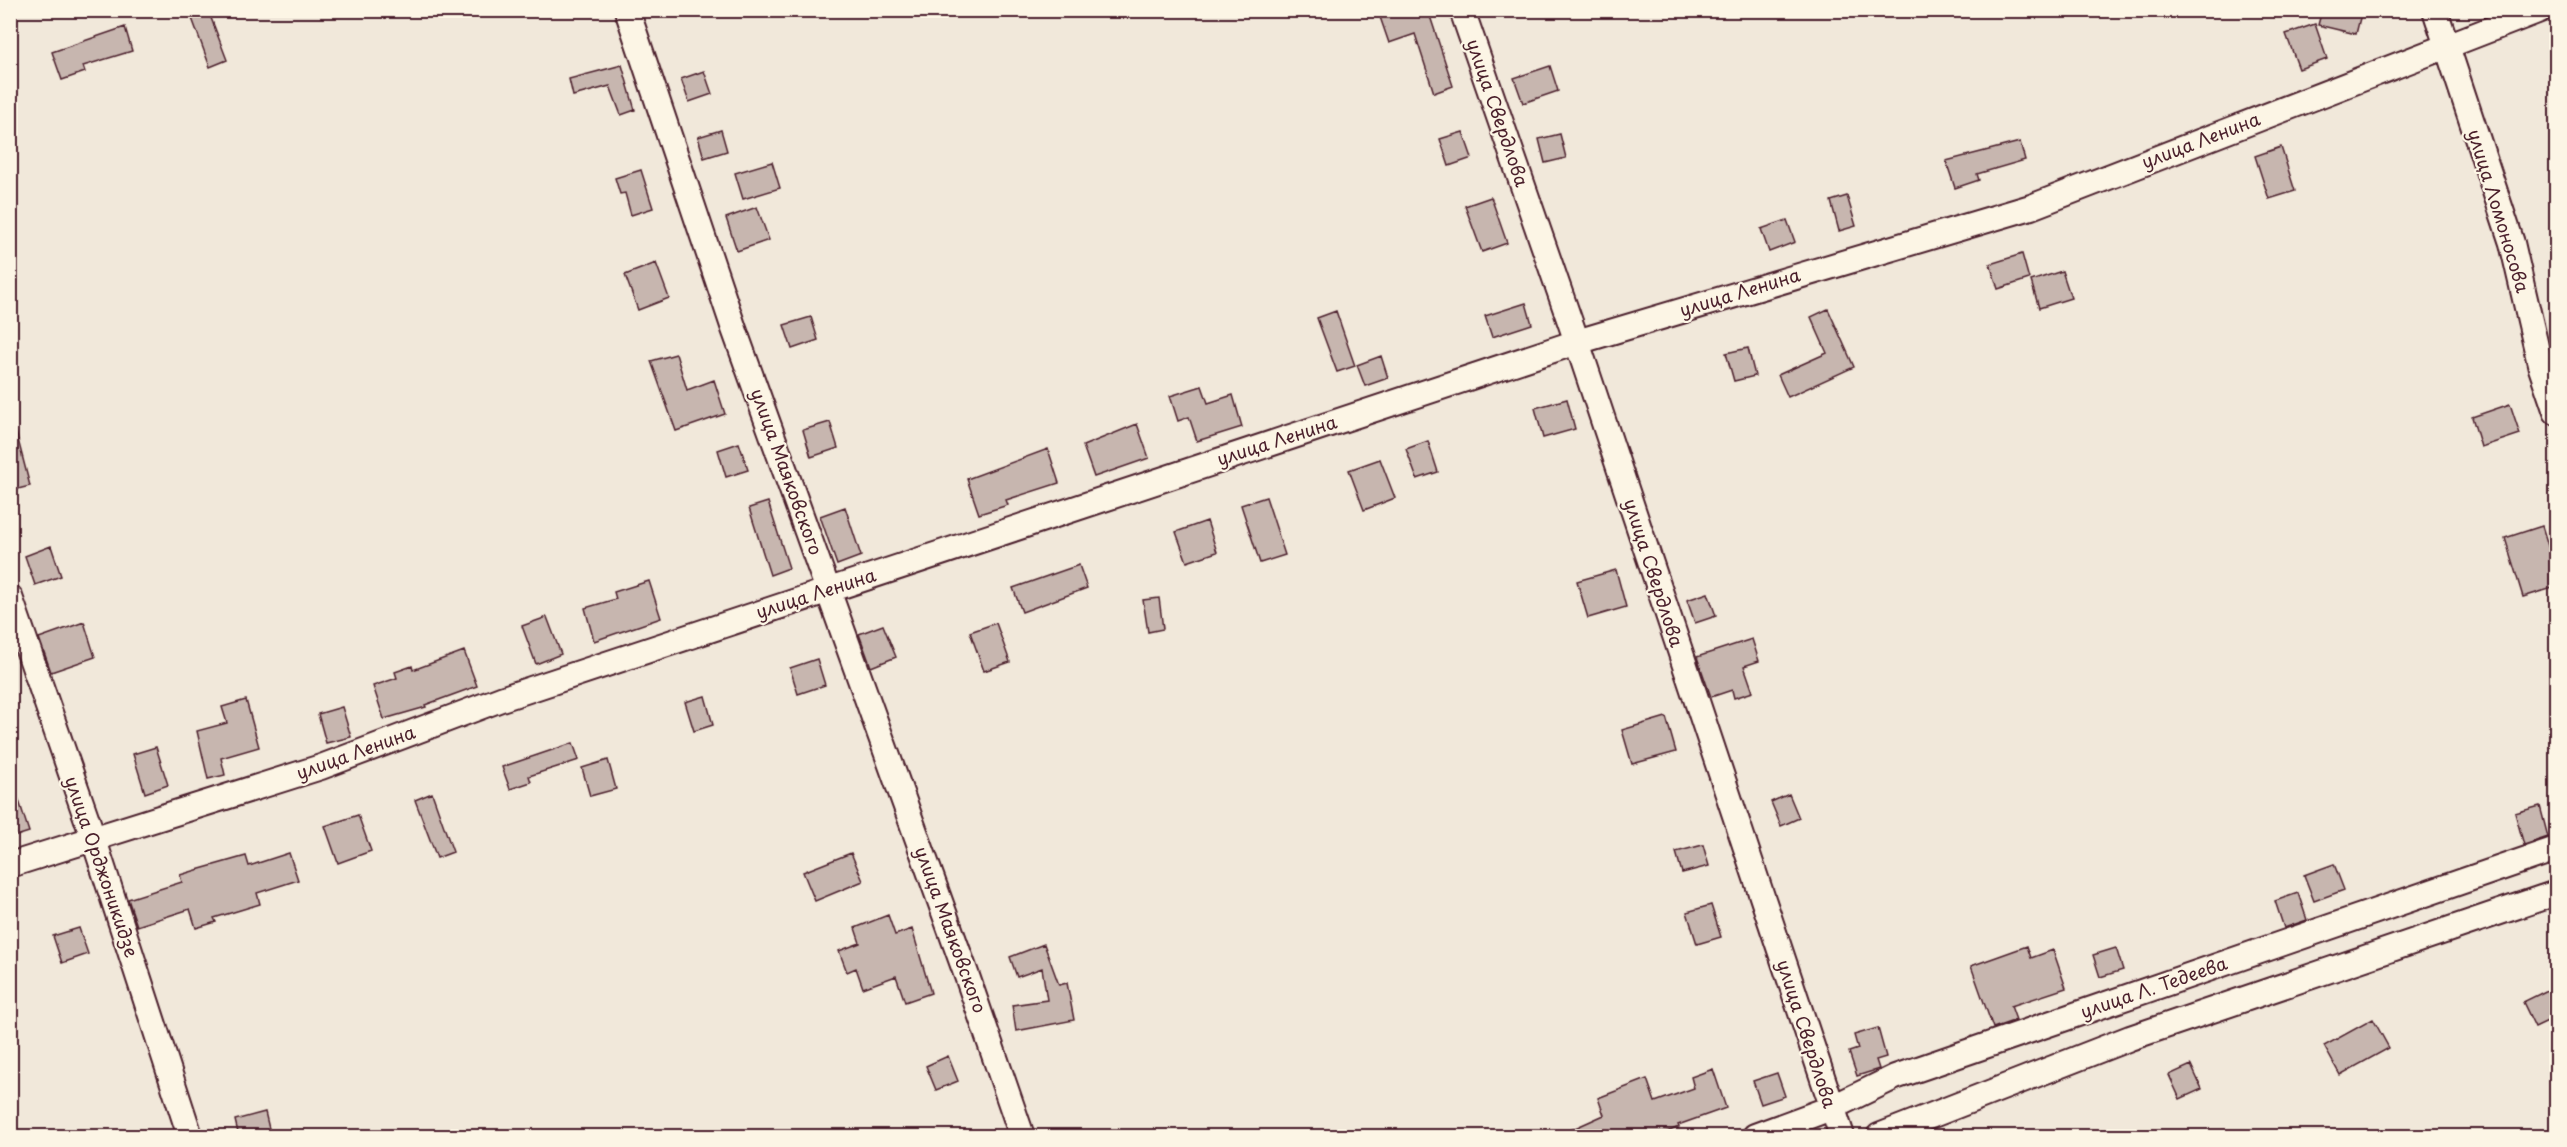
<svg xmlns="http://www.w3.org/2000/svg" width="2567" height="1147" viewBox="0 0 2567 1147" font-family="'Playpen Sans',sans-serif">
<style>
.building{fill:#c7b6af;stroke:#4a1f2b;stroke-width:1.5}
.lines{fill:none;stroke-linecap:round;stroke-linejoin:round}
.minor-casing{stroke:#4a1f2b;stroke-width:28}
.minor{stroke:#fcf5e5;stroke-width:24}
.labels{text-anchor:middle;stroke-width:4.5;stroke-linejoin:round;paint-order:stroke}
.street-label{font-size:18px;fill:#4a1f2b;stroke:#fcf5e5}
</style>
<rect width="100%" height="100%" fill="#f1e8da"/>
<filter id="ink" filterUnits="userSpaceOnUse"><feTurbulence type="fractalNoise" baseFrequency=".0167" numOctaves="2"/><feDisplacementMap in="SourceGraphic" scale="12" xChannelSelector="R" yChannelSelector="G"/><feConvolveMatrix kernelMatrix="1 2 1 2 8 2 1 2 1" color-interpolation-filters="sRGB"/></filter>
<g filter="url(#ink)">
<!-- building -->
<path class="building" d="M189 10H208L227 60 210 67Z
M1402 10H1428L1453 86 1434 93 1415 34 1389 43 1380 17Z
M2322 10H2362L2356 34 2318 25Z
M2315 24 2327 59 2299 69 2286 34Z
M125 27 132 51 83 66 85 72 62 80 52 52Z
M622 65 635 110 621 115 610 86 573 96 569 79Z
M1550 66 1558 91 1523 103 1514 78Z
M704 71 712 94 689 102 681 79Z
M721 130 727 151 704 158 698 137Z
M1463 132 1472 158 1449 166 1440 139Z
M1560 134 1566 158 1545 163 1539 139Z
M2020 142 2025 160 1977 174 1979 180 1955 188 1946 161Z
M2281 147 2295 191 2269 199 2255 156Z
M772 162 780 188 743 199 735 173Z
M641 170 653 208 631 215 625 193 620 194 615 178Z
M1847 196 1856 226 1839 231 1831 201Z
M1491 197 1507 243 1482 252 1465 206Z
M757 207 769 240 737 251 726 218Z
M1787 220 1795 242 1769 252 1761 229Z
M2022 254 2029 279 1998 289 1990 264Z
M656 263 669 298 638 310 625 275Z
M2062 271 2071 298 2039 308 2031 281Z
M1526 303 1532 324 1492 337 1485 316Z
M1828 309 1854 367 1788 397 1778 375 1827 353 1811 317Z
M1336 311 1355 366 1337 372 1317 318Z
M811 317 818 340 792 349 784 325Z
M1748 348 1755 376 1734 381 1726 353Z
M676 354 687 390 714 380 725 414 676 431 651 361Z
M1381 356 1388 378 1365 386 1357 365Z
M1202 386 1208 403 1233 395 1242 427 1197 441 1189 417 1178 421 1170 396Z
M1567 399 1575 429 1543 438 1535 408Z
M2510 404 2520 434 2481 447 2472 417Z
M830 422 838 448 811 457 803 430Z
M1137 424 1149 458 1094 477 1083 446Z
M16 432 30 486 10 491V433Z
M1428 441 1438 472 1417 479 1406 449Z
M739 443 748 470 726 477 718 450Z
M1048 449 1059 483 1006 500 1008 505 979 514 967 479Z
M1380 459 1395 498 1364 510 1349 470Z
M1266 497 1285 555 1260 563 1241 505Z
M768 502 789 568 770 575 749 508Z
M845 507 861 556 837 565 820 516Z
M1207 521 1217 552 1187 562 1176 532Z
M2542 526 2556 572V587L2523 597 2505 538Z
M51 546 61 576 35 585 25 556Z
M1079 565 1087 588 1022 612 1013 588Z
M1616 570 1626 607 1588 618 1577 581Z
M649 581 661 618 594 641 585 608 616 599 614 592Z
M1708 593 1716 616 1695 623 1687 600Z
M1159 598 1163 629 1148 632 1143 600Z
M547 617 561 654 536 664 522 626Z
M84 622 95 657 51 672 39 638Z
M996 623 1010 662 984 671 970 632Z
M883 625 896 657 871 667 859 634Z
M1752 639 1759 661 1744 666 1753 692 1734 698 1732 690 1711 697 1697 657Z
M464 651 477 686 425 705 426 707 384 719 373 686 397 678 395 672 412 666 413 670Z
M817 659 825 685 798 694 790 668Z
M705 696 713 725 694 731 685 702Z
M246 700 259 747 221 758 225 775 208 779 197 731 227 723 222 707Z
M342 707 351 737 326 743 318 714Z
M1666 717 1676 752 1632 764 1622 730Z
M573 743 579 760 529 776 531 782 510 789 502 767Z
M156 747 168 785 145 793 133 754Z
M608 760 616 789 590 796 582 768Z
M10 785H14L29 832 10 838Z
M432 793 453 852 437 858 415 800Z
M1789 794 1799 818 1781 826 1771 802Z
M2540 806 2548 837 2524 845 2515 813Z
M358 815 371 851 338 863 325 826Z
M1703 845 1709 866 1682 873 1676 852Z
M289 853 298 880 257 893 260 904 214 918 216 922 196 928 190 909 137 926 128 899 182 882 180 875 200 869 246 856 249 866Z
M851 853 863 881 815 901 803 872Z
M2334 864 2344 890 2314 901 2304 875Z
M2298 893 2307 920 2284 928 2275 901Z
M1711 905 1721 937 1697 944 1687 912Z
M888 915 895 935 912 929 931 993 905 1002 896 976 863 988 856 968 847 972 839 951 860 943 855 928Z
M79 928 88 954 62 963 53 936Z
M1044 944 1059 985 1067 983 1074 1020 1016 1031 1012 1005 1047 1000 1042 968 1017 977 1010 957Z
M2027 946 2031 958 2053 950 2066 988 2011 1006 2016 1020 1993 1028 1971 966Z
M2116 948 2123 970 2100 977 2093 955Z
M2556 986V1017L2535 1027 2523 1002Z
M2373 1019 2389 1048 2340 1075 2324 1046Z
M1878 1028 1886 1057 1876 1060 1879 1069 1857 1076 1849 1052 1858 1049 1854 1035Z
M948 1056 958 1081 936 1090 926 1066Z
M2191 1065 2202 1089 2180 1099 2169 1075Z
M1713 1069 1726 1108 1678 1125 1679 1127 1655 1137H1555L1604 1115 1598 1098 1647 1079 1655 1102 1694 1088 1691 1077Z
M1777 1073 1785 1096 1761 1104 1753 1081Z
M265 1112 271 1137H239L235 1120Z"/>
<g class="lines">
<!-- minor casing -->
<g class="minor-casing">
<path id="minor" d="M627 10 734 329 968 979 1022 1136
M1462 10 1577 342 1842 1136
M2435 10 2512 243 2541 368 2556 412
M10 597 93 837 190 1136
M10 865 321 767 501 699 1577 342 2031 207 2540 10
M1755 1136 1831 1108 1895 1077 2556 849
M1879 1136 2130 1038 2556 893"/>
</g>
<!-- minor -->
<use href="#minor" class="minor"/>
</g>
</g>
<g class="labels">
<!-- street labels -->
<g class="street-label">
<text transform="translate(1497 113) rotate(71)" y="6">улица Свердлова</text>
<text transform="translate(2201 141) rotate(-21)" y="6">улица Ленина</text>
<text transform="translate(2498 211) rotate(73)" y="6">улица Ломоносова</text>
<text transform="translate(1740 293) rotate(-17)" y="6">улица Ленина</text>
<text transform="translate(1277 441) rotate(-18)" y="6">улица Ленина</text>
<text transform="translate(786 472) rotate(70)" y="6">улица Маяковского</text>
<text transform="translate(1653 573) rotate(72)" y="6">улица Свердлова</text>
<text transform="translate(816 594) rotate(-18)" y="6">улица Ленина</text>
<text transform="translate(356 753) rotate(-20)" y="6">улица Ленина</text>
<text transform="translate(101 867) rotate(71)" y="6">улица Орджоникидзе</text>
<text transform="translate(950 930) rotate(70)" y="6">улица Маяковского</text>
<text transform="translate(2154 988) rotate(-19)" y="6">улица Л. Тедеева</text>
<text transform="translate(1806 1034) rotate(72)" y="6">улица Свердлова</text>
</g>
</g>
<!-- margin -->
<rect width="2567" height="1147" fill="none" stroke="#fcf5e5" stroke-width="36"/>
<rect x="18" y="18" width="2531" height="1111" fill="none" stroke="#4a1f2b" stroke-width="2" filter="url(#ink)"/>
</svg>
